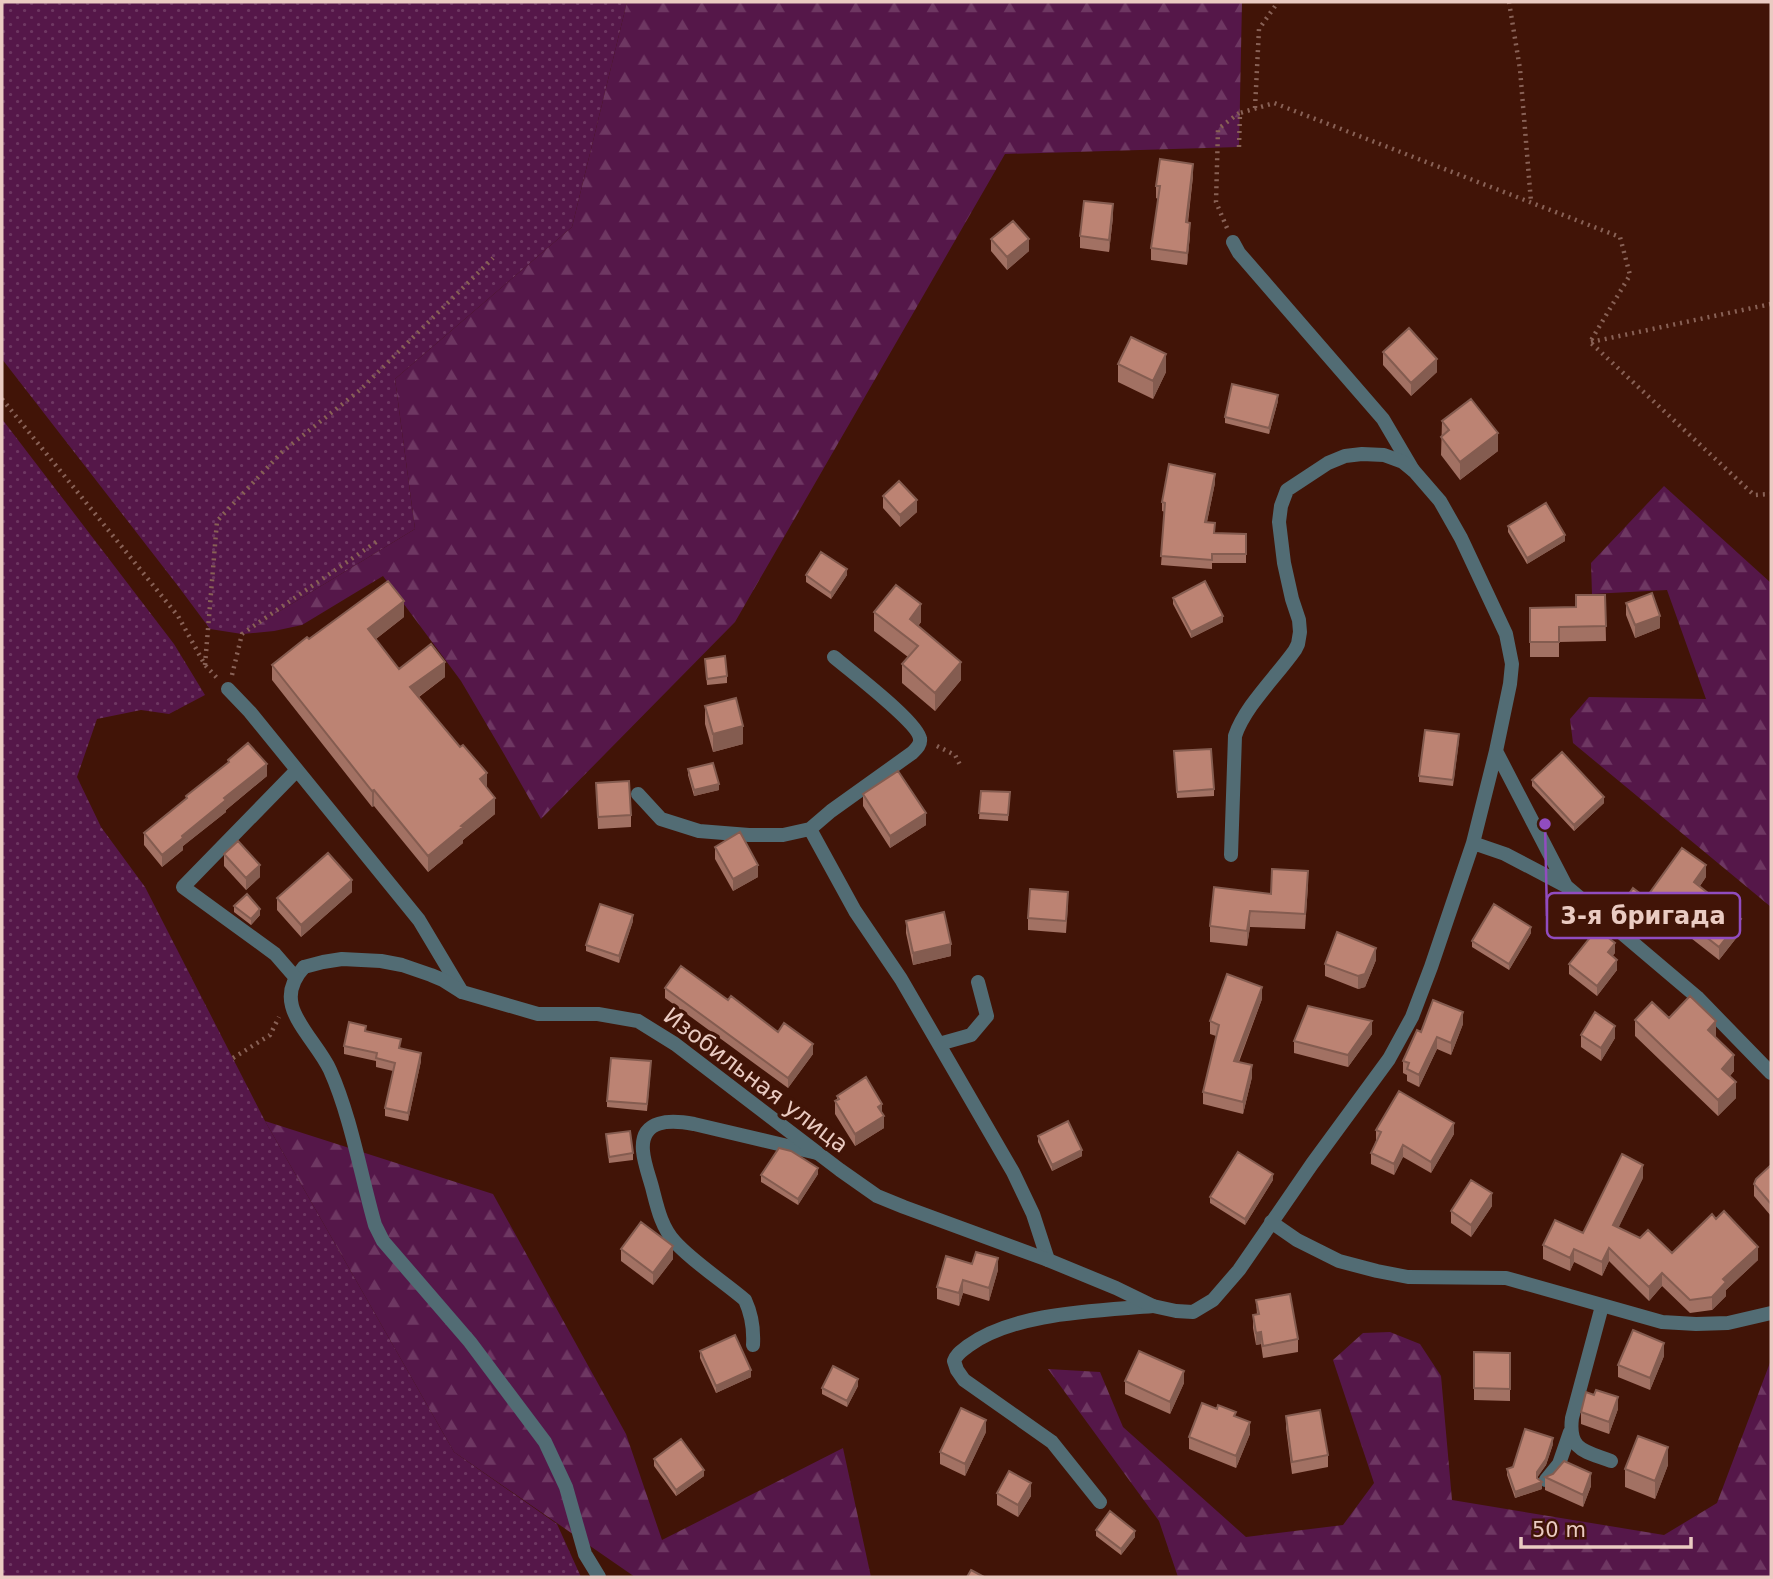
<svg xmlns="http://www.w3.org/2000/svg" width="1773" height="1579" viewBox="0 0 1773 1579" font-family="'DejaVu Sans',sans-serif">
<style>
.grass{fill:url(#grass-dots)}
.forest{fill:url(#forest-firs)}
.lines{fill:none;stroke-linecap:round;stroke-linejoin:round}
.path{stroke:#886156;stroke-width:4.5;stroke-dasharray:2 5;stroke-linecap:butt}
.service{stroke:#526c74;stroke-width:14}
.minor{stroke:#526c74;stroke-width:14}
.wall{fill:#a27163}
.shaded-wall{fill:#845c50}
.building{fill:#bc8373;stroke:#845c50;stroke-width:2}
.labels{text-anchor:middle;stroke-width:7;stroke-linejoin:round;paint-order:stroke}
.street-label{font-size:23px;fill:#eacbc2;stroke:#411407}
.leader{fill:none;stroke:#914cc0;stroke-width:2.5}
.callout-dot{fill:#914cc0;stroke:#411407;stroke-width:2.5}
.callout{fill:#411407;stroke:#914cc0;stroke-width:2.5}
.callout-label{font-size:24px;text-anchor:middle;font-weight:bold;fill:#eacbc2}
</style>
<defs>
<pattern id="grass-dots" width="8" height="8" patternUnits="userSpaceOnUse" patternTransform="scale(1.75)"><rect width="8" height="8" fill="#551749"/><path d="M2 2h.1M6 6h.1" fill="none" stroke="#6e3762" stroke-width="1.8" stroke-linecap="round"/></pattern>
<pattern id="forest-firs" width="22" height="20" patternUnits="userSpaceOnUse" patternTransform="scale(1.75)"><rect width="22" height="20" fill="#551749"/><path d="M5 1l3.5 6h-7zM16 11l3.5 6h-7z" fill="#6e3762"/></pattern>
</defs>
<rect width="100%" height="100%" fill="#411407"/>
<!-- grass -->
<path class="grass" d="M2 2H627L572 227 395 379 415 529 242 634 210 629 178 586 2 359Z
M2 419 174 644 205 695 169 714 141 710 97 719 77 777 101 827 145 887 265 1121 454 1452 557 1524 581 1577H2Z"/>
<!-- forest -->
<path class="forest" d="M627 2H1242L1239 147 1005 154 735 622 541 819 504 754 461 681 383 576 302 625 274 631 242 634 415 529 395 379 572 227Z
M1664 486 1771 583V907L1573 743 1570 719 1589 697 1706 699 1667 590 1592 594 1591 563Z
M265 1121 493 1194 626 1434 662 1540 843 1448 871 1577H635L454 1452Z
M1390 1332 1420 1344 1441 1376 1452 1500 1664 1535 1717 1503 1771 1360V1577H1178L1159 1521 1048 1369 1100 1372 1123 1427 1246 1537 1343 1525 1374 1483 1333 1360 1363 1333Z"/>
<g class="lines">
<!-- path -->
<path class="path" d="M1509 2 1520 69 1531 202
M1255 108 1259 29 1278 2
M1239 147 1240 113 1274 103 1620 237 1630 275 1590 342 1754 495 1771 494
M1227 228 1216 202 1218 129 1239 113
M1591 342 1771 304
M2 399 178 616 205 665 218 679
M205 665 217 521 282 452 360 390 493 258
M232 675 242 634 379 540
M937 746 955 755 961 767
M233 1058 270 1035 279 1017"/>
<!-- service -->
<path class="service" d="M1233 242 1239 253 1383 419 1413 470
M228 689 250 712 419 920 462 992
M638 794 661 819 699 831 749 835H783L810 829 831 811 912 753C916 749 921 745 920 739 919 723 849 670 834 657
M810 829 855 911 901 979 1013 1172 1033 1214 1048 1260
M304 967C294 978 288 991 292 1006 297 1026 321 1050 330 1070 351 1117 361 1176 375 1225L383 1241 470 1342 545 1442 566 1487 585 1554 599 1577
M295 977 275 954 183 887 297 770
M939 1044 971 1035 987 1016 978 982
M1602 1306 1572 1418C1568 1451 1585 1451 1611 1461
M753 1345C754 1328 752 1315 745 1300 724 1282 693 1262 675 1242 661 1227 657 1206 652 1187 649 1176 644 1163 643 1151 640 1118 672 1120 694 1124L817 1153
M1546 1480 1559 1464 1570 1432
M1100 1502 1052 1442 964 1380 957 1370 954 1361C957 1353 962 1351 968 1346 1015 1312 1096 1311 1153 1306"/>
<!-- minor -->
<path class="minor" d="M1473 843 1505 854 1566 886 1697 997 1771 1073
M1231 855 1235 736C1245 706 1276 677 1295 650L1298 644 1300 632 1299 620 1292 599 1284 563 1279 522 1281 506 1287 490 1328 463 1345 456 1362 454 1384 455 1403 462 1414 471 1440 501 1461 538 1506 634 1512 664 1510 684 1496 751 1566 886
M304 967 323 962 342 959 381 961 402 965 431 975 443 980 462 992 538 1014H598L638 1021 675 1044 840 1170 877 1196 904 1207 1048 1260 1116 1288 1153 1306 1176 1311 1193 1312 1213 1300 1239 1270 1312 1164 1389 1059 1412 1017 1431 967 1473 843 1496 751
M1271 1222 1297 1240 1339 1261 1377 1271 1408 1277 1506 1278 1662 1322 1696 1324 1728 1323 1771 1313"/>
</g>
<!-- wall -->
<path class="wall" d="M1193 176 1188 223 1190 235 1187 265 1151 260V248L1158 199 1156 198V186Z
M1113 217 1109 252 1080 248V236Z
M991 239 1029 251 1007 270 991 251Z
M1383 352 1437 372 1411 396 1383 365Z
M1118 364 1166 372 1153 399 1118 382Z
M1278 401 1269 434 1225 423V417Z
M1442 421 1498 451 1460 480 1441 455Z
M1215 483 1207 522 1215 533 1246 534V563H1212V569L1161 565 1165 512 1162 511V502Z
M883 496 917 512 900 527 883 508Z
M1508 526 1565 541 1527 564 1508 532Z
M806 575H847L831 599 806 582Z
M1605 595 1606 641 1559 642V657H1530V608L1576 607Z
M1173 598 1223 622 1191 638 1173 604Z
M1626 603 1660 628 1635 638 1626 615Z
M874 612 921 622 918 626 961 680 935 711 902 683V664L908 657 874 631Z
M404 617 376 639 399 669 445 677 419 697 487 788 495 814 463 840V843L428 872 374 806 372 807 272 680V665L309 639Z
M705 659 727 676V683L707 685Z
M705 706 743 744 713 752 705 724Z
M1459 740 1453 786 1419 782V776Z
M1174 751 1214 789V796L1177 798Z
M228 760 267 776 226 810V812L183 846V850L162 867 144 845V833L186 800V796L228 763Z
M688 769 719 790 694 796 688 775Z
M1532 780 1604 803 1574 831 1532 786Z
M596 783 631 815V827L598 829Z
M981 791 1010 792 1008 821 979 819Z
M863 794 926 825 890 848 863 806Z
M715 847 758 877 733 891 715 859Z
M224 854 260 877 246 890 224 866Z
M1706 877 1700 886 1741 932 1719 960 1673 924 1671 927 1646 909 1637 921 1622 910V904L1646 898Z
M1308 886 1305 929 1250 927 1247 946 1210 942V926L1271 894Z
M352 892 301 937 277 910V898Z
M1068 904 1066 933 1028 930V918Z
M234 906 260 915 251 925 234 912Z
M633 921 619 963 586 951V945Z
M906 921 951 956 913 965 906 933Z
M1531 933 1509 970 1472 947V941Z
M1615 953 1612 956 1617 970 1597 996 1569 974V964Z
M1376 960 1365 987 1358 989 1325 976V964Z
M665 988 728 1000 813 1054 788 1088 665 998Z
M1262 999 1239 1062 1252 1077 1243 1114 1203 1104V1092L1216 1036 1210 1034V1021Z
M1669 1018 1716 1037 1734 1071 1730 1076 1736 1098 1718 1116 1635 1036V1020Z
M1463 1024 1451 1055 1437 1049 1419 1087 1407 1081V1075L1403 1073V1061L1421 1032Z
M366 1031 401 1048 421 1061 408 1121 385 1116V1108L393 1071 376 1067V1061L344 1054V1046Z
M1372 1034 1348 1067 1294 1053V1041Z
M1581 1035 1615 1038 1601 1061 1581 1047Z
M651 1067 647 1111 607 1107V1101Z
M837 1096 882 1114 884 1128 855 1146 835 1114V1101L837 1100Z
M1376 1130 1454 1134 1431 1173 1403 1157 1394 1175 1371 1164V1153L1376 1141Z
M606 1134 633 1153V1160L609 1163Z
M1038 1136 1082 1156 1052 1171 1038 1142Z
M1771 1165V1216L1754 1196V1184Z
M818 1174 798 1205 761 1182V1175Z
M1643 1178 1618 1228 1672 1253 1758 1260 1726 1290V1296L1712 1310 1690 1313 1662 1286 1649 1301 1609 1261 1602 1276 1574 1262 1570 1271 1543 1259V1245L1583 1233Z
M1273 1180 1245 1225 1210 1203V1197Z
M1492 1206 1471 1237 1451 1223V1211Z
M621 1249 673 1259 653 1285 621 1261Z
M972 1264 998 1270 989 1301 963 1293 959 1306 937 1299V1287Z
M1256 1300 1298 1339V1352L1263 1358 1261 1344 1256 1345 1253 1328V1315H1257Z
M700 1351 751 1377 716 1393 700 1358Z
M1474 1352 1510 1353V1401L1474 1400Z
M1664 1356 1650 1390 1618 1377V1365Z
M1125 1381 1184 1383 1170 1414 1125 1394Z
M858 1386 847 1407 822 1394V1388Z
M1594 1395 1618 1409 1609 1434 1581 1424V1412Z
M1236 1416 1250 1434 1236 1468 1189 1449V1437Z
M1286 1416 1328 1455V1467L1292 1474 1286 1428Z
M986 1432 965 1476 940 1464V1452Z
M1553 1444 1546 1465 1537 1477 1542 1489 1515 1498 1507 1475V1469L1513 1467Z
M654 1459 704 1476 676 1496 654 1466Z
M1668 1465 1655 1499 1625 1487V1469Z
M1553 1474 1591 1486 1583 1507 1545 1490V1477Z
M997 1493 1031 1496 1018 1517 997 1505Z
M1096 1530 1135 1537 1121 1555 1096 1536Z"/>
<!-- shaded-wall -->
<path class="shaded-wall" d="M1193 164V176L1186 235V222Z
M1113 204V217L1109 252V240Z
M1190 223V235L1187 265V253Z
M1029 239V251L1007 270V257Z
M1166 354V372L1153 399V381Z
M1437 359V372L1411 396V383Z
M1278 395V401L1269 434V428Z
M1498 433V451L1460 480V462Z
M1215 474V483L1205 531V522Z
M917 500V512L900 527V515Z
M1565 535V541L1527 564V558Z
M847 569V575L831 599V593Z
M404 601V617L368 645V629Z
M921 604V622L910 637V619Z
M1223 616V622L1191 638V632Z
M1660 616V628L1635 638V625Z
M445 662V677L410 703V687Z
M961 662V680L935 711V693Z
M743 726V744L713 752V734Z
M267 764V776L226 810V812L183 846V850L162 867V855L182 836 224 798Z
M487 773V789L480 779Z
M719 784V790L694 796V790Z
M374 790V806L372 807V791Z
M1604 797V803L1574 831V825Z
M495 798V814L463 840V843L428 872V856L461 826Z
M926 813V825L890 848V836Z
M260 865V877L246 890V878Z
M758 865V877L733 891V879Z
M1706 865V877L1694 894V882Z
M352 880V892L301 937V925Z
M1646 903V909L1637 921V915Z
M260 909V915L251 925V919Z
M1250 911V927L1247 946V931Z
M1673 911V924L1671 927V915Z
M633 915V921L619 963V956Z
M1741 919V932L1719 960V947Z
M1531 927V933L1509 970V964Z
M1615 943V953L1608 962V952Z
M951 944V956L913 965V953Z
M1376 948V960L1365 987 1358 989V976Z
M1617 960V970L1597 996V986Z
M1262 987V999L1234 1073V1061Z
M1463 1012V1024L1451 1055V1043Z
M1372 1021V1034L1348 1067V1055Z
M1716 1021V1037L1708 1046V1030Z
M1615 1026V1038L1601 1061V1048Z
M1437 1037V1049L1419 1087V1075Z
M813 1044V1054L788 1088V1078Z
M421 1053V1061L408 1121V1113Z
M1734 1055V1071L1722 1085V1069Z
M1252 1065V1077L1243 1114V1102Z
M1736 1082V1098L1718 1116V1100Z
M882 1104V1116L878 1107Z
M884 1116V1128L855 1146V1134Z
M1454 1123V1134L1431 1173V1162Z
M1403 1145V1157L1394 1175V1164Z
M1082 1150V1156L1052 1171V1165Z
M1643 1165V1178L1613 1239V1225Z
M818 1168V1174L798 1205V1199Z
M1273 1174V1180L1245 1225V1219Z
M1492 1193V1206L1471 1237V1225Z
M673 1246V1259L653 1285V1273Z
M1758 1247V1260L1726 1290V1296L1712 1310V1297L1723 1279Z
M1609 1248V1261L1602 1276V1262Z
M1574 1249V1262L1570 1271V1258Z
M998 1258V1270L989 1301V1288Z
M1662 1273V1286L1649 1301V1287Z
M963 1280V1293L959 1306V1293Z
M1261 1332V1344L1256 1345V1333Z
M1664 1343V1356L1650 1390V1378Z
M751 1370V1377L716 1393V1386Z
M1184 1371V1383L1170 1414V1402Z
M858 1379V1386L847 1407V1401Z
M1618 1397V1409L1609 1434V1422Z
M986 1420V1432L965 1476V1464Z
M1250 1422V1434L1236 1468V1456Z
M1553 1438V1444L1546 1465 1537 1478V1472Z
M1668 1447V1465L1655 1499V1481Z
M704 1470V1476L676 1496V1490Z
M1591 1473V1486L1583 1507V1495Z
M1542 1482V1489L1515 1498V1492Z
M1031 1483V1496L1018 1517V1505Z
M1135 1531V1537L1121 1555V1549Z"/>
<!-- building -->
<path class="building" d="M1160 159 1193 164 1186 222 1190 223 1187 253 1151 248 1160 186H1156Z
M1084 201 1113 204 1109 240 1080 236Z
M1013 221 1029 239 1007 257 991 239Z
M1409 328 1437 359 1411 383 1383 352Z
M1131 337 1166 354 1153 381 1118 364Z
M1232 384 1278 395 1269 428 1225 417Z
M1471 399 1498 433 1460 462 1441 437 1449 430 1442 421Z
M1169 464 1215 474 1205 522 1215 523 1214 533 1246 534V554H1212V560L1161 556 1165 503 1162 502Z
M899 481 917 500 900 515 883 496Z
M1546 503 1565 535 1527 558 1508 526Z
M821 552 847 569 831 593 806 575Z
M388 581 404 601 368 629 399 669 431 644 445 662 410 687 460 747 463 745 487 773 480 779 495 798 461 826 463 827 428 856 374 790 372 791 272 665 307 637 309 639Z
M1205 581 1223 616 1191 632 1173 598Z
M896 585 921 604 910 619 961 662 935 693 902 664 918 646 874 612Z
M1652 593 1660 616 1635 625 1626 603Z
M1576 595H1605L1606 626 1559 627V642H1530V608L1576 607Z
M725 656 727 676 707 679 705 659Z
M736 698 743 726 713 734 705 706Z
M1425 730 1459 734 1453 780 1419 776Z
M248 743 267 764 224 798 226 800 182 836 183 838 162 855 144 833 187 798 186 796 229 762 228 760Z
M1211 749 1214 789 1177 792 1174 751Z
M1562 752 1604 797 1574 825 1532 780Z
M713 763 719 784 694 790 688 769Z
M898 771 926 813 890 836 863 794Z
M629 781 631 815 598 817 596 783Z
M981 791 1010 792 1008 815 979 813Z
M740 832 758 865 733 879 715 847Z
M238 841 260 865 246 878 224 854Z
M1682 848 1706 865 1694 882 1741 919 1719 947 1673 911 1671 915 1646 898Z
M328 853 352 880 301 925 277 898Z
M1272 869 1308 871 1305 914 1250 911 1247 931 1210 926 1214 887 1271 894Z
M1633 888 1646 898V903L1637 915 1622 904Z
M1030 889 1068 892 1066 921 1028 918Z
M247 894 260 909 251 919 234 906Z
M600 904 633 915 619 956 586 945Z
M1494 904 1531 927 1509 964 1472 941Z
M944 912 951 944 913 953 906 921Z
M1597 929 1615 943 1608 952 1617 960 1597 986 1569 964Z
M1337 932 1376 948 1365 974 1358 976 1325 964Z
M681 966 728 1000 731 996 778 1032 784 1023 813 1044 788 1078 665 988Z
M1227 974 1262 987 1234 1061 1252 1065 1243 1102 1203 1092 1219 1025 1210 1021Z
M1690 996 1716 1021 1708 1030 1734 1055 1722 1069 1736 1082 1718 1100 1635 1020 1652 1002 1669 1018Z
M1433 1000 1463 1012 1451 1043 1437 1037 1419 1075 1407 1069 1409 1063 1403 1061 1417 1030 1421 1032Z
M1308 1006 1372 1021 1348 1055 1294 1041Z
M1595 1012 1615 1026 1601 1048 1581 1035Z
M349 1022 366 1026 365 1031 401 1039 399 1048 421 1053 408 1113 385 1108 395 1063 376 1058 377 1053 344 1046Z
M611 1058 651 1061 647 1104 607 1101Z
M866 1077 882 1104 878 1107 884 1116 855 1134 835 1101 839 1099 837 1096Z
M1399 1091 1454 1123 1431 1162 1403 1145 1394 1164 1371 1153 1381 1132 1376 1130Z
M1068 1121 1082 1150 1052 1165 1038 1136Z
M630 1131 633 1153 609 1157 606 1134Z
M779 1148 791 1151 818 1168 798 1199 761 1175Z
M1238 1152 1273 1174 1245 1219 1210 1197Z
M1622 1154 1643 1165 1613 1225 1640 1238 1648 1230 1672 1253 1712 1214 1716 1219 1724 1211 1758 1247 1723 1279 1726 1282 1712 1297 1690 1300 1662 1273 1649 1287 1609 1248 1602 1262 1574 1249 1570 1258 1543 1245 1555 1220 1583 1233Z
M1771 1165V1204L1754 1184 1756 1179Z
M1471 1180 1492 1193 1471 1225 1451 1211Z
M641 1222 673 1246 653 1273 621 1249Z
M976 1252 998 1258 989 1288 963 1280 959 1293 937 1287 946 1256 972 1264Z
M1290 1294 1298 1339 1263 1346 1261 1332 1256 1333 1253 1315 1259 1314 1256 1300Z
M1633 1330 1664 1343 1650 1378 1618 1365Z
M735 1335 751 1370 716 1386 700 1351Z
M1139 1351 1184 1371 1170 1402 1125 1381Z
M1474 1352 1510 1353V1389L1474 1388Z
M833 1366 858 1379 847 1401 822 1388Z
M1596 1390 1618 1397 1609 1422 1581 1412 1586 1392 1594 1395Z
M1202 1403 1217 1409 1218 1405 1236 1412 1234 1416 1250 1422 1236 1456 1189 1437Z
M961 1408 986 1420 965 1464 940 1452Z
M1320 1410 1328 1455 1292 1462 1286 1416Z
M1525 1429 1553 1438 1546 1459 1537 1472V1478L1542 1482 1515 1492 1507 1469 1513 1467Z
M1638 1436 1668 1447 1655 1481 1625 1469Z
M681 1439 704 1470 676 1490 654 1459Z
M1564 1461 1591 1473 1583 1495 1545 1477 1553 1474Z
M1009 1471 1031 1483 1018 1505 997 1493Z
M1110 1511 1135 1531 1121 1549 1096 1530Z
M971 1570 984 1577H967Z"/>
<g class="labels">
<!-- street labels -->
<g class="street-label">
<text transform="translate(756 1080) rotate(37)" y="8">Изобильная улица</text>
</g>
</g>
<!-- callouts -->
<path class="leader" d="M1545 824L1547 916"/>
<circle class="callout-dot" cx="1545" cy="824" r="7"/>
<rect class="callout" x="1547" y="893" width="193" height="45" rx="7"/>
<g class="callout-label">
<text x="1643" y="924">3-я бригада</text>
</g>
<!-- border -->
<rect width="1773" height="1579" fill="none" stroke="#eacbc2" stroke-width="7"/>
<!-- scale -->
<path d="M1521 1537v10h170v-10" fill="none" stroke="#eacbc2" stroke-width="3.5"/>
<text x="1532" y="1537" font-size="21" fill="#eacbc2" stroke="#411407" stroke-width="5" paint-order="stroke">50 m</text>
</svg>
